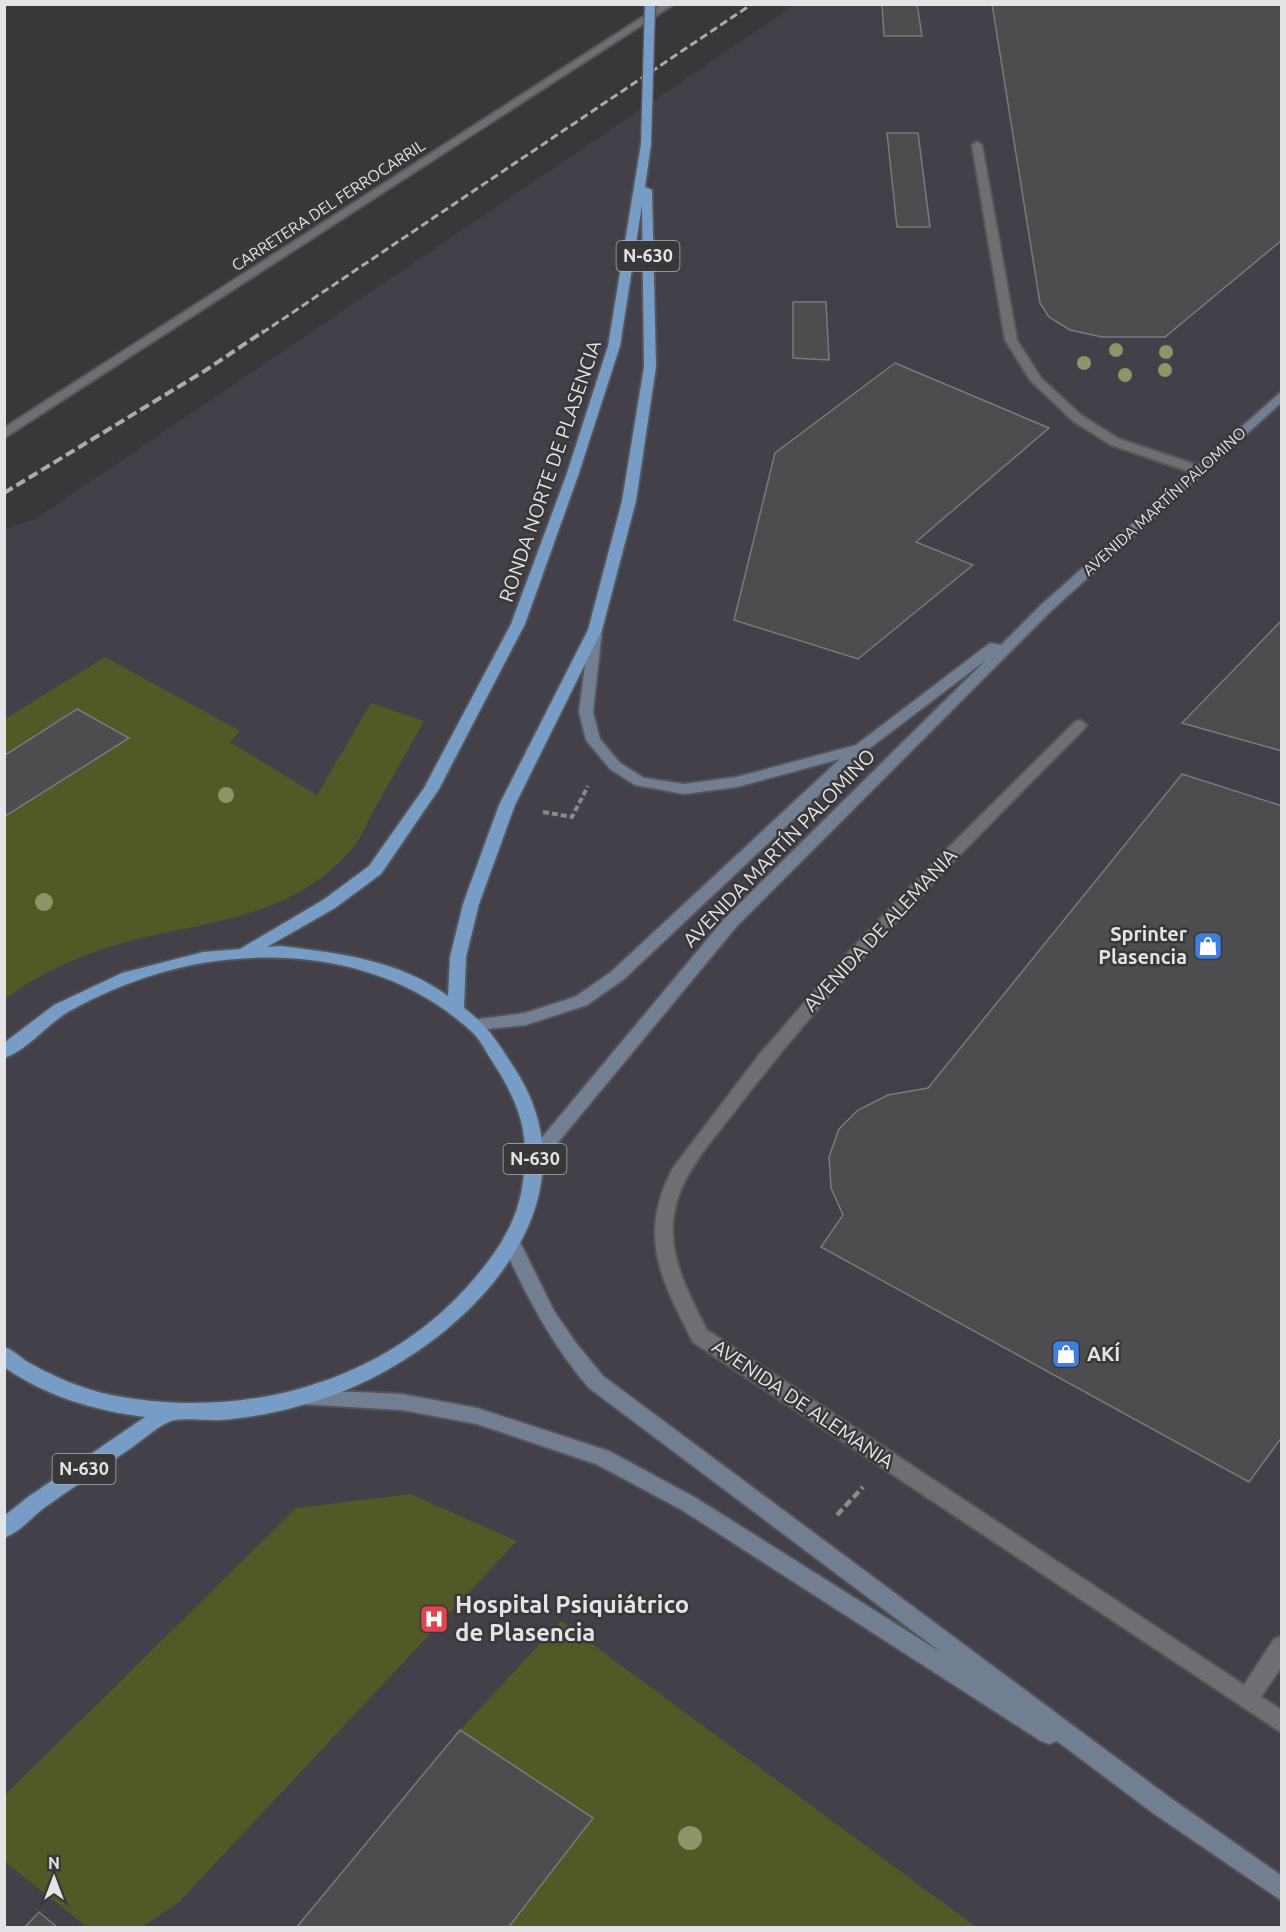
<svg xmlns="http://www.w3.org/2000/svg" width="1286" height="1932" viewBox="0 0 1286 1932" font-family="Ubuntu,sans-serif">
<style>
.built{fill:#434049}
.green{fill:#525826}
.building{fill:#4d4c4f;stroke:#7a797d;stroke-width:1.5}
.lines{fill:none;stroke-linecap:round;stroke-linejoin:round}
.minor-casing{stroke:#565558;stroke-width:4}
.secondary-casing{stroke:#565558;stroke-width:4}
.trunk-casing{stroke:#565558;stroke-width:4}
.path-far1{stroke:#8a898c;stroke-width:4;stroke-dasharray:6 3;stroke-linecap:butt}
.path{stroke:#8a898c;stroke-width:4.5;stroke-dasharray:8 4;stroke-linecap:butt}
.minor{fill:#6f6e72;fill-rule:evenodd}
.secondary{fill:#727f92;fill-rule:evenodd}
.trunk{fill:#779cc6;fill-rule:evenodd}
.rail-far1{stroke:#abaaac;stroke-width:3;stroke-dasharray:8 4;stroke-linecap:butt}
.rail{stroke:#abaaac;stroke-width:4;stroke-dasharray:10 4.5;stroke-linecap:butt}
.trunk-bridge-casing{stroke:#565558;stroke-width:13;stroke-linecap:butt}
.trunk-bridge{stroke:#779cc6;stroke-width:10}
.tree{fill:#8e9466}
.labels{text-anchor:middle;stroke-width:5;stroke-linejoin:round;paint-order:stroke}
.far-street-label{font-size:16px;fill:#e4e3e5;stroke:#38373a}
.shield{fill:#38373a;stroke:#b0afb2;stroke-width:1.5}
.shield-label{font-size:18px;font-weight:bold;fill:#e4e3e5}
.street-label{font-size:20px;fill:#e4e3e5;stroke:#38373a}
.poi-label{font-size:20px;font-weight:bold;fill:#e4e3e5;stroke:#38373a;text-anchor:end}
.near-poi-label{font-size:24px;font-weight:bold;fill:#e4e3e5;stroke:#38373a;text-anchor:start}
</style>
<rect width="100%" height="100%" fill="#38373a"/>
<!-- built -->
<path class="built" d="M795 5H1281V1927H5L4 530 35 519Z"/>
<!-- green -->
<path class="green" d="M105 657 240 731 230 742 317 795 371 703 424 721C407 751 390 782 373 812 366 824 360 841 350 851 287 922 203 920 119 944 80 955 37 975 5 999V719Z
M410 1494 517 1541 179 1902 142 1927H87L5 1862V1795L296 1508Z
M561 1621 976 1927H508L593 1818 460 1730Z"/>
<!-- building -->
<path class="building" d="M882 4H917L922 36H884Z
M992 4H1282V240L1165 337H1102L1070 330 1049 317 1040 303Z
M887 133H918L930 227H897Z
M793 302H826L829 360 793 358Z
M895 363 1049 428 916 542 973 565 858 659 734 620 775 453Z
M1282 620V751L1182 723Z
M77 709 129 738 4 817V753L7 754Z
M1182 774 1282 806V1437L1249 1482 821 1247 843 1215 831 1188 829 1157 839 1129 858 1110 888 1095 928 1088Z
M460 1730 593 1818 508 1928H296Z
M39 1912 58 1928H24Z"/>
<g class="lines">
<!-- minor casing -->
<g class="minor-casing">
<path id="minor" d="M663 4H674L4 438V428Z
M977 142 982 145 1017 340 1041 378 1081 415 1119 439 1203 467V473H1193L1111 445 1073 421 1030 380 1005 340 972 145Z
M1080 720 1087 725 1085 728C965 849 845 968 741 1103 716 1137 681 1171 674 1214 667 1255 689 1295 707 1330L1244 1685 1274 1639 1282 1636V1666L1261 1697 1282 1710V1733L693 1342C661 1279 637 1236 673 1168L759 1055 845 956 935 861 1075 722Z"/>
</g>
<!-- secondary casing -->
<g class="secondary-casing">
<path id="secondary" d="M1282 391V402L1051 611 737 926 541 1163H529L526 1158 529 1153 725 918 986 660 866 751 623 980 587 1005 526 1025 478 1030 470 1024 472 1020 525 1013 575 997 611 972 840 759 737 787 684 794 635 785 610 769 586 740 579 712 590 627 595 626 602 630 593 712 600 739 620 763 644 778 684 784 737 777 856 745 990 643 1001 645 1041 605Z
M511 1236 518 1238 554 1311 576 1343 603 1376 1169 1797 1282 1876V1901L1153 1813 1057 1741 1049 1744 1041 1741 682 1510 596 1464 477 1424 402 1410 300 1404 297 1398 300 1392 307 1390 402 1394 477 1408 609 1451 696 1498 942 1653 589 1388C551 1344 526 1295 502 1243L504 1238Z"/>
</g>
<!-- trunk casing -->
<g class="trunk-casing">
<path id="trunk" d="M646 141 651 144 645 187 652 190 656 367 636 501 602 630 515 805 479 904 466 957 464 1008C489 1027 496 1040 513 1066 607 1206 461 1347 336 1394 299 1408 260 1417 221 1420 209 1421 181 1417 171 1421 158 1426 145 1438 134 1446 104 1467 73 1487 44 1508 31 1518 20 1532 4 1538V1516L28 1497 145 1417C96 1411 45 1396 4 1367V1347C13 1350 19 1356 26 1361 52 1376 82 1389 111 1395 243 1421 385 1384 474 1279 497 1252 516 1224 522 1188 531 1138 521 1106 494 1064 487 1054 481 1040 472 1032 400 965 298 947 203 963 156 971 109 989 68 1012 46 1025 28 1050 4 1058V1043L54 1005 122 973 203 952 240 949 323 900 369 866 424 788 511 624 566 476 608 346 641 144ZM642 205 644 367 622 501 588 630 499 805 463 904 450 957 448 996C399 960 339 953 280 946L267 947 335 908 381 874 439 789 525 624 578 476 620 346Z"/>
</g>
<!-- path-far1 -->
<path class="path-far1" d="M543 812 572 817 588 786"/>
<!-- path -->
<path class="path" d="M837 1515 863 1487"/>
<!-- minor -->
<use href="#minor" class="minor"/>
<!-- secondary -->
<use href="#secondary" class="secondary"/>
<!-- trunk -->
<use href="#trunk" class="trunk"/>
<!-- rail-far1 -->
<path class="rail-far1" d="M262 333 752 4"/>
<!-- rail -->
<path class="rail" d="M4 493 206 370 264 331"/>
<!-- trunk-bridge casing -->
<g class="trunk-bridge-casing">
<path id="trunk-bridge" d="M646 144 650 4"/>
</g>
<!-- trunk-bridge -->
<use href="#trunk-bridge" class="trunk-bridge"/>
</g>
<!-- trees -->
<g class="tree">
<circle cx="1116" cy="350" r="7"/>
<circle cx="1166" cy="352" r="7"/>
<circle cx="1084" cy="363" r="7"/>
<circle cx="1165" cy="370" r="7"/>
<circle cx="1125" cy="375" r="7"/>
<circle cx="226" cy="795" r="8"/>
<circle cx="44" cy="902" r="9"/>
<circle cx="690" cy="1838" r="12"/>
</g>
<!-- icons -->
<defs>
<g id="shop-square" transform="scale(1.5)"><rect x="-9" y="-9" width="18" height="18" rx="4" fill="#3f7fe0" stroke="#38373a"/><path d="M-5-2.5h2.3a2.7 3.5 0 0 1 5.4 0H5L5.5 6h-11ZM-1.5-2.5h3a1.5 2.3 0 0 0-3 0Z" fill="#fff"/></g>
<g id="hospital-square" transform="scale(1.5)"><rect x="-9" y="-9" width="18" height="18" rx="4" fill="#e0444e" stroke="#38373a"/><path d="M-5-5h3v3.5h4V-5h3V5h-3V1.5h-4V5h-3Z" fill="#fff"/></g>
</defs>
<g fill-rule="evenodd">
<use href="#shop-square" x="1208" y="946"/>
<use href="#shop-square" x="1066" y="1354"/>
<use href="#hospital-square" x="434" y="1619"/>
</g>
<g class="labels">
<!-- far-street labels -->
<g class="far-street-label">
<text transform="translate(328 205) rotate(-33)" y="6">CARRETERA DEL FERROCARRIL</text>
<text transform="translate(1164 501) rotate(-42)" y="6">AVENIDA MARTÍN PALOMINO</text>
</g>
<!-- shield labels -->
<g class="shield">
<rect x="616.5" y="241" width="63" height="30" rx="4.5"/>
<rect x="503.5" y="1144" width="63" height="30" rx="4.5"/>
<rect x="52.5" y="1454" width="63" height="30" rx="4.5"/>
</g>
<g class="shield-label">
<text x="648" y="262">N-630</text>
<text x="535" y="1165">N-630</text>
<text x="84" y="1475">N-630</text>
</g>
<!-- street labels -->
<g class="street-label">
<text transform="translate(550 471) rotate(-71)" y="7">RONDA NORTE DE PLASENCIA</text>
<text transform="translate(779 848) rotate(-46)" y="7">AVENIDA MARTÍN PALOMINO</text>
<text transform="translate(880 930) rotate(-47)" y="7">AVENIDA DE ALEMANIA</text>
<text transform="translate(803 1404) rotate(34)" y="7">AVENIDA DE ALEMANIA</text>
</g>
<!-- poi labels -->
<g class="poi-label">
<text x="1187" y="941">Sprinter<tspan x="1187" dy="23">Plasencia</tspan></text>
<text x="1087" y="1361" text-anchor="start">AKÍ</text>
</g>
<!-- near-poi labels -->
<g class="near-poi-label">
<text x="455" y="1613">Hospital Psiquiátrico<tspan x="455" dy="28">de Plasencia</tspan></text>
</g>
</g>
<!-- border -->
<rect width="1286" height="1932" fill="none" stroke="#e4e3e5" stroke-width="12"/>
<!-- north arrow -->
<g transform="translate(54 1878)" stroke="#38373a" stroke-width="4.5" paint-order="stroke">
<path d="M0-4.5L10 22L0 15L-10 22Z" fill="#e4e3e5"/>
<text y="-9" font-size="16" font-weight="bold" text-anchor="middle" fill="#e4e3e5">N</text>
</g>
</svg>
